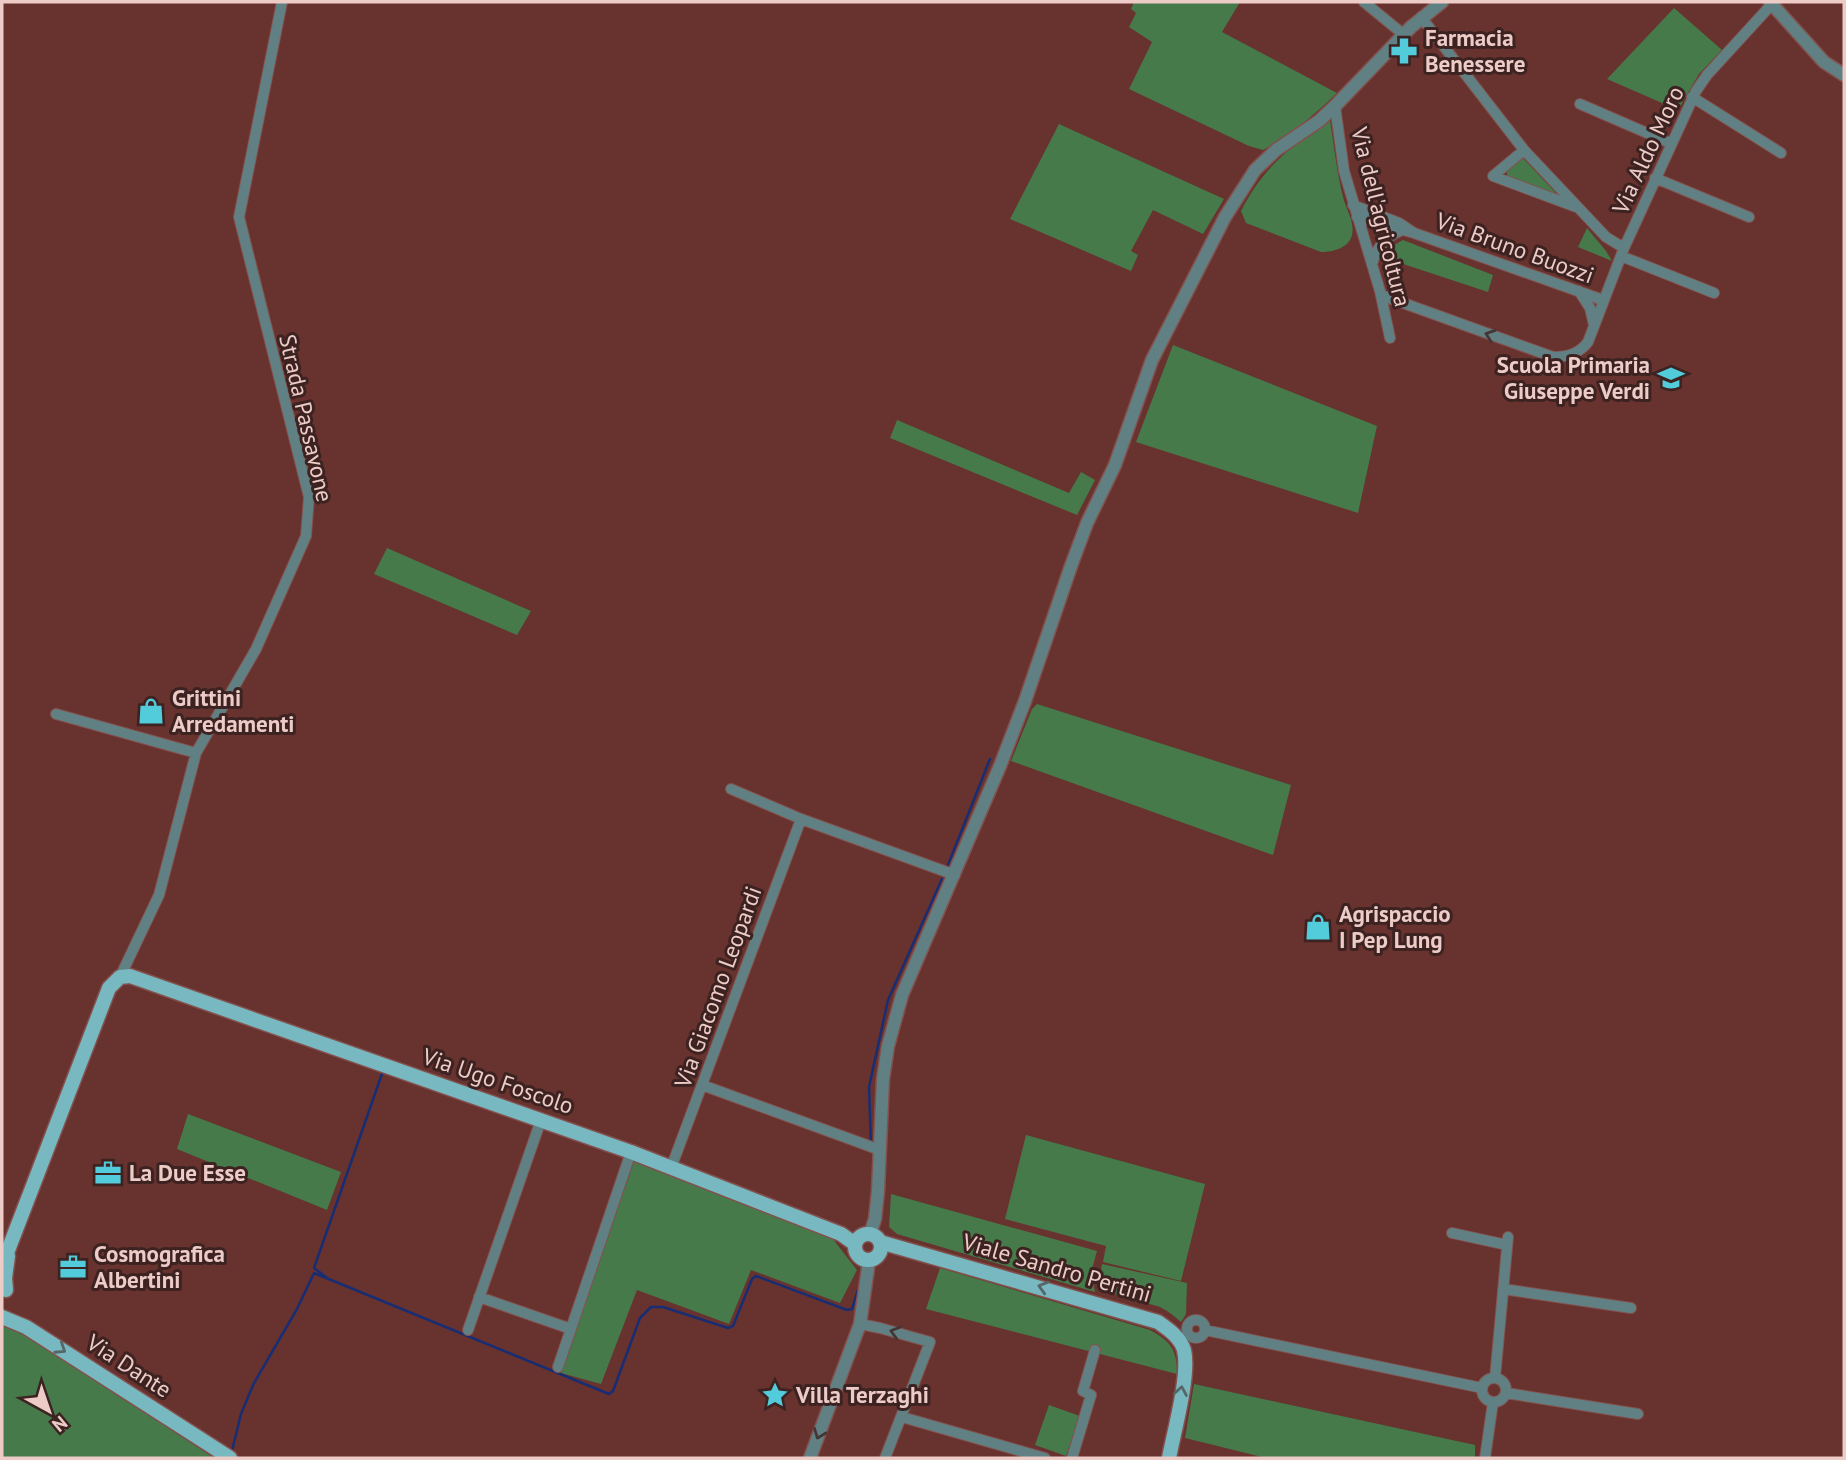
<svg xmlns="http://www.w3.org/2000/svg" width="1846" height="1460" viewBox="0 0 1846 1460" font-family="'PT Sans',sans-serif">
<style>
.green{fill:#467a4b}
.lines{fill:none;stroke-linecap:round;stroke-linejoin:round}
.stream{stroke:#172d74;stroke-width:2.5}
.minor-casing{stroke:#83514d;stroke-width:12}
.tertiary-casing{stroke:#83514d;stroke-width:15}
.primary-casing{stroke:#83514d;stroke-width:17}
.minor{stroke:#618084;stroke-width:10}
.tertiary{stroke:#618084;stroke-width:12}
.primary{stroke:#78b8c1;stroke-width:14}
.oneway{stroke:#433635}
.oneway2{stroke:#576669}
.labels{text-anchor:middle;stroke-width:6;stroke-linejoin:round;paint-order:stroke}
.poi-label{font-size:23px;font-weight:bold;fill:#edcbc7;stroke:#3c2321;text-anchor:start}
.street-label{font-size:23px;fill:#edcbc7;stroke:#3c2321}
</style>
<rect width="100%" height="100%" fill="#68322e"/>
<!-- green -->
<path class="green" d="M1134 2H1240L1222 32 1337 93C1314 115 1291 135 1263 150L1249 146 1129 89 1152 42 1129 27 1136 13 1131 9Z
M1674 8 1722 50 1699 74 1678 110 1607 79Z
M1330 120C1334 146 1337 172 1343 197 1346 209 1355 222 1352 235 1349 248 1333 252 1321 252L1246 223 1241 211C1263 167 1290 147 1330 120Z
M1059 124 1224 199 1203 234 1153 210 1131 251 1138 255 1131 271 1010 219Z
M1521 156 1556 193 1557 197 1507 178V170Z
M1587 228 1606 251 1612 261 1578 247Z
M1403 240 1493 275 1488 292 1382 257 1387 249Z
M1173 345 1377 426 1358 513 1136 442Z
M897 420 1069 493 1081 472 1095 480 1077 515 890 438Z
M387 548 531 611 517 635 374 574Z
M1037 704 1291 785 1273 855 1011 761 1032 709Z
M188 1114 341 1172 327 1210 177 1149Z
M1026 1135 1205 1184 1181 1281 1103 1262 1106 1246 1005 1219Z
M634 1161 829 1234 857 1270 840 1303 751 1270 729 1324 637 1290 601 1384 561 1373Z
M891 1194 1097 1251 1091 1273 1095 1292 897 1234 889 1227Z
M1102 1264 1187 1283 1186 1314 1181 1322C1174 1316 1166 1309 1157 1306 1133 1298 1094 1299 1102 1264Z
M940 1268 1150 1330C1171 1342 1177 1349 1177 1374L926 1309Z
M2 1326H13L214 1458H2Z
M1194 1384 1475 1445V1458H1266L1185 1438Z
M1049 1405 1080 1416 1066 1456 1035 1445Z"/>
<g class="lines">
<!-- stream -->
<path class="stream" d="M948 865 990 759
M871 1145 869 1087 888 1000 942 879
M326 1277 314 1268 383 1071
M232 1451 241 1414 254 1383 297 1309 314 1273 609 1394 613 1391 640 1318 651 1307H663L728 1328 733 1326 752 1279 756 1276 847 1310 852 1309 858 1290"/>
<!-- minor casing -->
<g class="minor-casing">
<path id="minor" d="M1364 2 1403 34
M1421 17 1524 150 1606 237 1624 248
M1692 97 1781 153
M1580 104 1670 143
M1335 106 1344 171 1380 291 1390 338
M1524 150 1493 176 1576 207
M1655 178 1749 217
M1353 205 1399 223 1414 233 1357 217
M1414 233 1603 300
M1621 256 1714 293
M1372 264C1377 246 1386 237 1402 230
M1579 291 1590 308 1594 325
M1381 295 1553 357C1567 357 1579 354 1588 342L1624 248 1696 91 1707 75 1772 4
M56 714 196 753
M731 789 801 819 955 875
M120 977 159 895 196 753 256 649 306 536 309 497 239 217 282 2
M702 1085 880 1150
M671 1168 801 819
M1452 1233 1507 1245
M1503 1289 1631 1308
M479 1297 571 1329
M1187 1329a9 9 0 1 1 18 0a9 9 0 1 1-18 0Z
M860 1324 880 1328 930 1342 885 1458
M468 1330 541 1120
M1205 1330 1482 1388
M558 1367 631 1152
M1482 1390a12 12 0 1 1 24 0a12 12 0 1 1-24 0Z
M1495 1378 1508 1237
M1506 1393 1638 1414
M902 1417 1045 1458
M1072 1458 1091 1395 1083 1391 1095 1350
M1485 1458 1493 1402"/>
</g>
<!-- tertiary casing -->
<g class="tertiary-casing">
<path id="tertiary" d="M1770 2 1824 62 1844 75
M870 1234 875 1219 878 1191 883 1079 888 1046 902 995 1000 766 1025 701 1071 566 1087 523 1115 465 1152 360 1225 217 1255 170 1276 150 1319 121 1335 106 1411 27 1442 2
M810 1458 860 1324 869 1261"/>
</g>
<!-- primary casing -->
<g class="primary-casing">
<path id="primary" d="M855 1247a13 13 0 1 1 26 0a13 13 0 1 1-26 0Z
M880 1242 1158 1322C1168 1329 1180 1337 1184 1350 1190 1375 1174 1431 1169 1458
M2 1266 109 988 120 977 130 976 631 1152 841 1234 855 1244
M6 1290 5 1278 8 1256
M2 1317 26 1327 230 1458"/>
</g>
<!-- minor -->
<use href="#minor" class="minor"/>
<!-- tertiary -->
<use href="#tertiary" class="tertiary"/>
<!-- primary -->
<use href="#primary" class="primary"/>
</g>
<!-- one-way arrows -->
<defs><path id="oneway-chevron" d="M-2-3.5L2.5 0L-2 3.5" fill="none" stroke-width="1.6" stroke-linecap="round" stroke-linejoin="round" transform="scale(1.75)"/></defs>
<g class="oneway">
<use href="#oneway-chevron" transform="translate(1490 335) rotate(-161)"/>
<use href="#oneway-chevron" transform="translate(895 1332) rotate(-164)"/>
<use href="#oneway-chevron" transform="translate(819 1434) rotate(111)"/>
</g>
<g class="oneway2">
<use href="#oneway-chevron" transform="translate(1043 1287) rotate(-164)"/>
<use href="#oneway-chevron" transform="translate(61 1349) rotate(33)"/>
<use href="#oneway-chevron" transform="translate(1181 1391) rotate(-80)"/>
</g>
<!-- icons -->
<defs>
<g id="pharmacy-bare" transform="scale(2.1)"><path d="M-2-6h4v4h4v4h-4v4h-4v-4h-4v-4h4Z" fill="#52cbda" stroke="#3c2321" stroke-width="2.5" paint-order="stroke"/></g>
<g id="school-bare" transform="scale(2.1)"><path d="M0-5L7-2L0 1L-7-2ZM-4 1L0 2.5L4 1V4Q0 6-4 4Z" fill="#52cbda" stroke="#3c2321" stroke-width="2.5" paint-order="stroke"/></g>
<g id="shop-bare" transform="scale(2.1)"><path d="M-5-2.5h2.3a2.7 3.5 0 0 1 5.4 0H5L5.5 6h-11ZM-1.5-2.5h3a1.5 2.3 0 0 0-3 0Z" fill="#52cbda" stroke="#3c2321" stroke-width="2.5" paint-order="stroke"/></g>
<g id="office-bare" transform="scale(2.1)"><path d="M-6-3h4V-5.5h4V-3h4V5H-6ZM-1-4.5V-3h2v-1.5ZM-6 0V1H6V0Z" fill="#52cbda" stroke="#3c2321" stroke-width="2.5" paint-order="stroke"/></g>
<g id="sight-bare" transform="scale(2.1)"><path d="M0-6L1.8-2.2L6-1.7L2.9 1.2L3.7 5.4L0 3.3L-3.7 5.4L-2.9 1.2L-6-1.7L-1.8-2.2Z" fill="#52cbda" stroke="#3c2321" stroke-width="2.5" paint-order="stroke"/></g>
</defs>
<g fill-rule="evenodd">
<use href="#pharmacy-bare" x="1404" y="51"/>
<use href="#school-bare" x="1671" y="378"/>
<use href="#shop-bare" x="151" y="711"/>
<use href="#shop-bare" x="1318" y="927"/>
<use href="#office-bare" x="108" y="1173"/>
<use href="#office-bare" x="73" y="1267"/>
<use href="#sight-bare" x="775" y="1395"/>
</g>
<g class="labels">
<!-- poi labels -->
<g class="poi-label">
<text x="1425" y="46">Farmacia<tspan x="1425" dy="26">Benessere</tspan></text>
<text x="1650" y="373" text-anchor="end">Scuola Primaria<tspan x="1650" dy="26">Giuseppe Verdi</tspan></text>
<text x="172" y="706">Grittini<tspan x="172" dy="26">Arredamenti</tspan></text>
<text x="1339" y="922">Agrispaccio<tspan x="1339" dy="26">I Pep Lung</tspan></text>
<text x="129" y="1181">La Due Esse</text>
<text x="94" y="1262">Cosmografica<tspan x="94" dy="26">Albertini</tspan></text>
<text x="796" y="1403">Villa Terzaghi</text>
</g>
<!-- street labels -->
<g class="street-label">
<text transform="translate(1648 150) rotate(-65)" y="8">Via Aldo Moro</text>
<text transform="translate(1381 217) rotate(76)" y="8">Via dell'agricoltura</text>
<text transform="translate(1515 248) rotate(20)" y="8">Via Bruno Buozzi</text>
<text transform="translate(306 418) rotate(77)" y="8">Strada Passavone</text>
<text transform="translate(718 987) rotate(-70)" y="8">Via Giacomo Leopardi</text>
<text transform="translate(498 1081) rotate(19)" y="8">Via Ugo Foscolo</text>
<text transform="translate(1057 1268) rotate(16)" y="8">Viale Sandro Pertini</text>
<text transform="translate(129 1366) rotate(33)" y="8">Via Dante</text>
</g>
</g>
<!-- border -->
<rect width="1846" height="1460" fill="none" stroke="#edcbc7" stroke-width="7"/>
<!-- north arrow -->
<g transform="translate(49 1411) rotate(140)" stroke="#3c2321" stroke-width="5" paint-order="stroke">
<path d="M0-5L12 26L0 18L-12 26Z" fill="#edcbc7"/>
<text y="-10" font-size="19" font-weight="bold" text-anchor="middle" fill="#edcbc7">N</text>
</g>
</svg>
